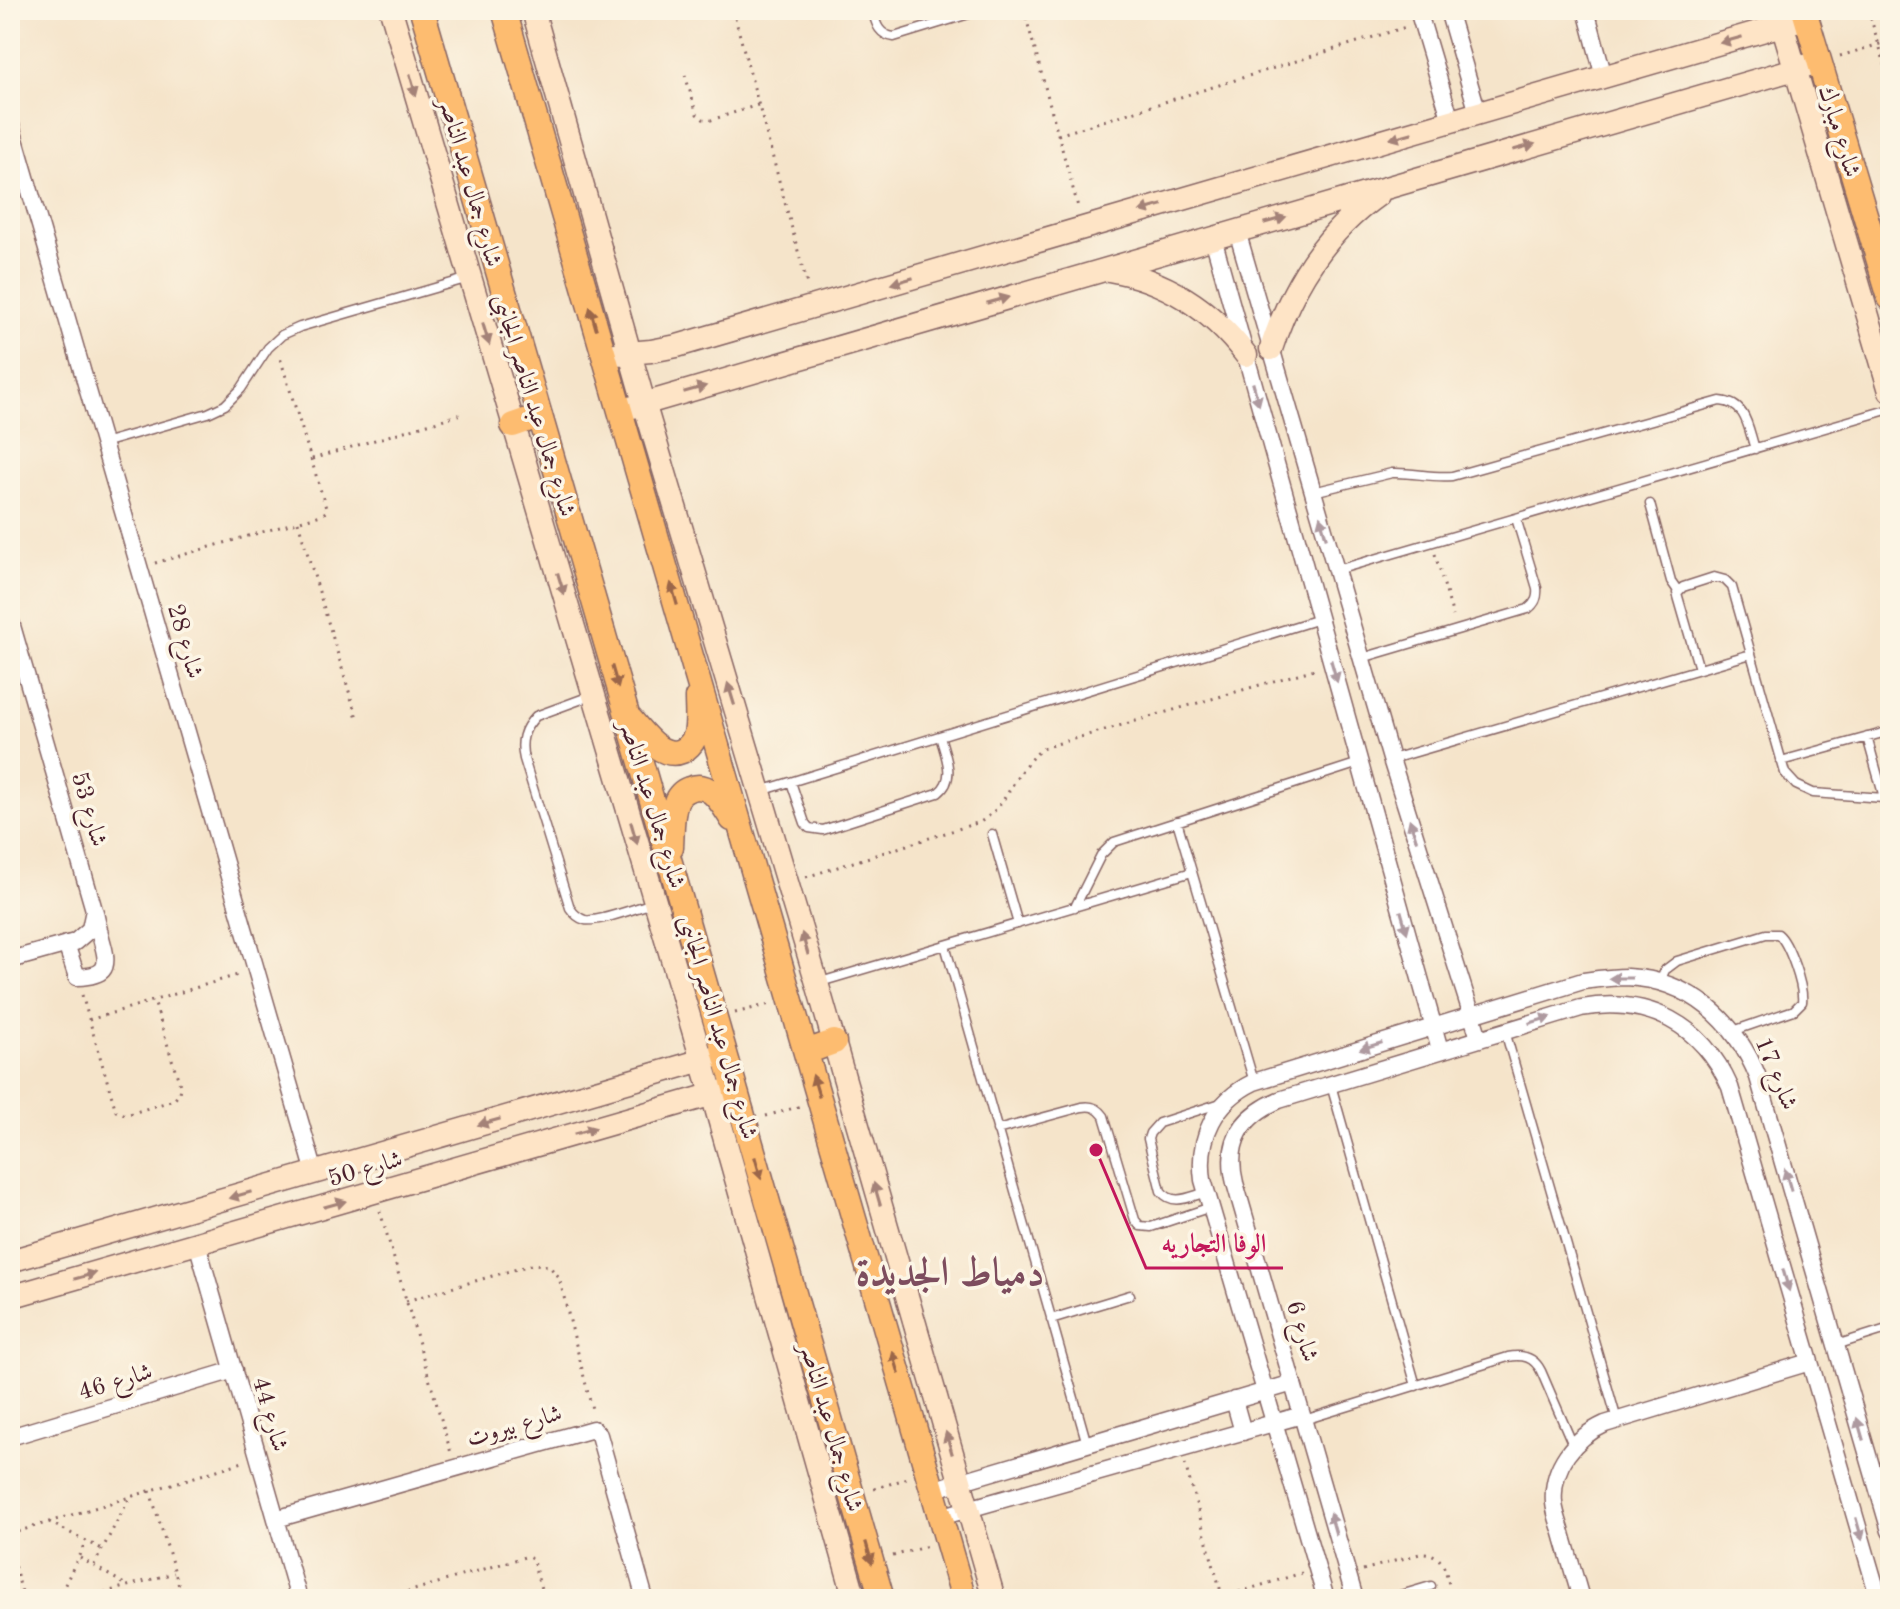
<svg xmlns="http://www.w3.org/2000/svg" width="1900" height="1609" viewBox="0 0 1900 1609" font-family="'Old Standard TT',Amiri,serif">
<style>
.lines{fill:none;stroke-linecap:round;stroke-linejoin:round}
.lane-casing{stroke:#866463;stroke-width:11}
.street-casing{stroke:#866463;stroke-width:19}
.secondary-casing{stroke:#866463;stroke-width:25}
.primary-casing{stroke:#866463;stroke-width:27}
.path{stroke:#866463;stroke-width:3;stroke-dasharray:2 6;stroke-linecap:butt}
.lane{stroke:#fff;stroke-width:8}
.street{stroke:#fff;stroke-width:16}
.secondary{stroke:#fee4c6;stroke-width:22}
.primary{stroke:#fdbc70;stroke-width:24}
.oneway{fill:#a48278}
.oneway2{fill:#9b664a}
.oneway3{fill:#ae9aa0}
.labels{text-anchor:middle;stroke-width:7;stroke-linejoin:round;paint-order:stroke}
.street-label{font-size:24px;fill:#4a1f2b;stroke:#fcf5e5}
.town-label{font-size:40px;font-weight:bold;fill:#7d4d5e;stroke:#fcf5e5}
.leader{fill:none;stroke:#c2185b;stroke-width:3}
.callout-dot{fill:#c2185b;stroke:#fcf5e5;stroke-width:3}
.callout-label{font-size:26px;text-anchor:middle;font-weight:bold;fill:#c2185b;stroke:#fcf5e5;stroke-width:7;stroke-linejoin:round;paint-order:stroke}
</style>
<rect width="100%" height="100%" fill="#fcf5e5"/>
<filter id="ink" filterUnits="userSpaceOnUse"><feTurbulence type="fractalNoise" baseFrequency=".0125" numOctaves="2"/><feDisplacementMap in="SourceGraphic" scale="16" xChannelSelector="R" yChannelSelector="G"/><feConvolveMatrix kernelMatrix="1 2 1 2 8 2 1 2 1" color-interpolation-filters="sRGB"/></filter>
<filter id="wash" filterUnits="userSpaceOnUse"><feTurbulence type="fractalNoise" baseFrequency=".006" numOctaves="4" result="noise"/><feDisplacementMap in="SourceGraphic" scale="32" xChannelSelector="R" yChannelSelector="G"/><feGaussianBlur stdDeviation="1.8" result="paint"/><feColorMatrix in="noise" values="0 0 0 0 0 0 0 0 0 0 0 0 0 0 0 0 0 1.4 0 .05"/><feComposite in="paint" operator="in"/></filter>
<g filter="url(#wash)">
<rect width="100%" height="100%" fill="#f5e4ca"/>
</g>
<g filter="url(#ink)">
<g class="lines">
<!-- lane casing -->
<g class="lane-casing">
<path id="lane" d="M872 10C876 23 878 35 894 37L982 10
M103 443 208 413 225 405 241 389 268 348 282 335 300 327 469 278
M1313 492 1392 473C1413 472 1431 478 1452 476L1720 401C1747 403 1748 428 1755 449
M1650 504 1671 581 1678 591
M1337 570 1890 409
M1362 658 1528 609C1536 603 1538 597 1537 588L1516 518
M1699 669 1677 593 1683 587 1714 577 1725 580 1732 587 1785 773 1796 785 1813 793 1884 798
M593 695 536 716C523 729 520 742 524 759L570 908C574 914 578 918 585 920 597 923 639 907 653 903
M1867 737 1890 819
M1392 759 1751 654
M1781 761 1890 731
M791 782 805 823 809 828 823 830 938 793C957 779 945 755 940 736
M761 791 1319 619
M1177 821 1254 1082
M992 834 1018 924
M1075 907 1101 855 1114 842 1359 763
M945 945 1087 1444
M1660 982 1665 970 1677 961 1766 934H1778C1789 943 1804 987 1802 1002L1794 1010 1733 1031
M817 983 1192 872
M1505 1031 1617 1420
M1331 1085 1416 1386
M997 1130 1082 1107C1092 1105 1098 1108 1104 1116L1135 1220 1140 1226 1151 1227 1211 1207
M1207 1192C1191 1196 1173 1207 1161 1191L1148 1139 1150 1133 1159 1123 1221 1103
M1051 1319 1130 1295
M1836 1345 1890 1328
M1304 1420 1508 1357C1523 1354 1534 1357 1541 1371L1573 1445
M1387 1599 1431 1586"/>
</g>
<!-- street casing -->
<g class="street-casing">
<path id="street" d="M1418 10 1451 121
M1448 10 1478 113
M1586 10 1604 77
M10 122 315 1173
M1237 231 1391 759 1479 1038
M1213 238 1440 1050
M10 619 94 910 90 929 75 942 10 960
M66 944 77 977C103 976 110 970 103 945 100 934 97 923 95 912
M197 1243 299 1599
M1234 1400 1243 1432
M10 1437 234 1370
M932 1490 1293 1383
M940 1517 1302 1415
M276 1519 593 1429 599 1435 645 1599
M1326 1599 1203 1180C1197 1137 1215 1101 1254 1082L1583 981C1598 979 1612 977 1627 977 1690 980 1735 1020 1758 1077L1890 1531
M1355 1599 1235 1183C1225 1142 1242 1116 1279 1100L1581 1008C1648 996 1702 1024 1730 1087L1879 1599
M1581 1599C1575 1577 1568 1555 1562 1533 1559 1523 1555 1513 1554 1503 1551 1467 1574 1438 1605 1424L1810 1362"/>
</g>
<!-- secondary casing -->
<g class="secondary-casing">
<path id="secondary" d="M391 10 712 1094 855 1599
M533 10 644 403 817 983 994 1599
M1778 10 1890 391
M1109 270C1167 280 1211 309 1246 355
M1271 349C1291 287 1324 233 1378 195
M615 354 651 351 677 346 1806 18
M633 407 1819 62
M10 1261 713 1057
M10 1297 724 1091"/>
</g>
<!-- primary casing -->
<g class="primary-casing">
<path id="primary" d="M422 10 669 859 882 1599
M504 10 964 1599
M1804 10 1890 298
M513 425 539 416
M630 719C643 733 661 760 682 751 688 748 692 743 695 737 699 726 697 710 697 698
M671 847C672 833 671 815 676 802 678 796 683 791 689 789 711 780 722 804 732 819
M806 1052 834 1042"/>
</g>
<!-- path -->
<path class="path" d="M733 10 808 288
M1024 10 1078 207
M1868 10 1890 80
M1840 56 1890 41
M685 75 697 114 703 119 711 120 758 105
M1058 135 1406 27
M312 459 461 414
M298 522 357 718
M1435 554 1453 616
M155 563 321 515 326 512V508L279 354
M806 877 980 822C1011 805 1014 765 1046 747L1315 669
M82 995 116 1111 126 1115 174 1100 179 1094 180 1085 154 1001
M735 1013 770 1004
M89 1020 241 974
M766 1116 801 1106
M380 1211 451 1453
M406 1301 534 1264 549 1266 559 1277 593 1413
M1185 1464 1223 1599
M874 1489 908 1478
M150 1491 183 1599
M49 1522 102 1549
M10 1534 243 1462
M10 1551 24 1599
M893 1556 928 1546
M80 1558 128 1586
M94 1565 130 1497
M1363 1570 1423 1553C1447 1553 1447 1580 1452 1599
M58 1599 86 1541
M81 1599 174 1573
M384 1599 528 1556 532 1558 544 1599
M1216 1599 1302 1573"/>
<!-- lane -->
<use href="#lane" class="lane"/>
<!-- street -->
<use href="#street" class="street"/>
<!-- secondary -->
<use href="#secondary" class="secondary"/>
<!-- primary -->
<use href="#primary" class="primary"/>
</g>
<!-- one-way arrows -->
<defs><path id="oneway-solid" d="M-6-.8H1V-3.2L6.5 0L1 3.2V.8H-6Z" transform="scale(2)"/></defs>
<g class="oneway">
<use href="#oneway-solid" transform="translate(1731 40) rotate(164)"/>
<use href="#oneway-solid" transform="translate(413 85) rotate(74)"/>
<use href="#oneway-solid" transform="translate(1401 136) rotate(164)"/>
<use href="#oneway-solid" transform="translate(1524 147) rotate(-16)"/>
<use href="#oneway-solid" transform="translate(1151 208) rotate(164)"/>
<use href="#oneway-solid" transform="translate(1275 220) rotate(-16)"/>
<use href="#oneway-solid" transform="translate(902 281) rotate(164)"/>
<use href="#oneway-solid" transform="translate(998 300) rotate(-16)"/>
<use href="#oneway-solid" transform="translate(486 334) rotate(73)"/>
<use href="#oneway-solid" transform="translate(695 389) rotate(-16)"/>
<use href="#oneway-solid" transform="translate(561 584) rotate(73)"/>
<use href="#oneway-solid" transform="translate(731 694) rotate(-107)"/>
<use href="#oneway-solid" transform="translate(634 833) rotate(74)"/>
<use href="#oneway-solid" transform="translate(805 944) rotate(-106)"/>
<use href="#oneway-solid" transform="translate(489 1122) rotate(164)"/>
<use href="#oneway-solid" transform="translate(585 1131) rotate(-16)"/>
<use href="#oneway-solid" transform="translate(877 1194) rotate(-106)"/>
<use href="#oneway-solid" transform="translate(240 1195) rotate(164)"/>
<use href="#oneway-solid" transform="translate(335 1204) rotate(-16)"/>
<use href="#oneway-solid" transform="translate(85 1276) rotate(-16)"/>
<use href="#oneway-solid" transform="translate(949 1443) rotate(-106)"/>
</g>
<g class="oneway2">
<use href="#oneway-solid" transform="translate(593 318) rotate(-106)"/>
<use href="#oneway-solid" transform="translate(674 594) rotate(-106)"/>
<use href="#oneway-solid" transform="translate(615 677) rotate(74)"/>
<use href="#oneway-solid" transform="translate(816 1086) rotate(-106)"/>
<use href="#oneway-solid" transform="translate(758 1168) rotate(74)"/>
<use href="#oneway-solid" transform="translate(896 1363) rotate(-106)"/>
<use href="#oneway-solid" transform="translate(869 1553) rotate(74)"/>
</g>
<g class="oneway3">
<use href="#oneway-solid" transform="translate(1256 394) rotate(74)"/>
<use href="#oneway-solid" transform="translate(1323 527) rotate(-106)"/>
<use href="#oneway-solid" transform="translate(1334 671) rotate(74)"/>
<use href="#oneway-solid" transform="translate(1413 830) rotate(-108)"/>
<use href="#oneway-solid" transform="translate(1404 922) rotate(74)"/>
<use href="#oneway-solid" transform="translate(1621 978) rotate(-180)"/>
<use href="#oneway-solid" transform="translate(1540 1020) rotate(-17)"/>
<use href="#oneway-solid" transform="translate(1371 1046) rotate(163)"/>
<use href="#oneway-solid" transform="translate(1788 1180) rotate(-106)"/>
<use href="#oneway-solid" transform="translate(1786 1280) rotate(74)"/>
<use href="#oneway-solid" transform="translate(1860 1429) rotate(-106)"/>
<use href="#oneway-solid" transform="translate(1333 1524) rotate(-106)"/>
<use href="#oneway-solid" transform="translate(1859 1529) rotate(74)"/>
</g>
</g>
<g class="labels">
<!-- street labels -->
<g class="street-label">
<text transform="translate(1840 131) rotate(73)" y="8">شارع مبارك</text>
<text transform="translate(471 182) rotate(74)" y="8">شارع جمال عبد الناصر</text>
<text transform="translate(535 405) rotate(73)" y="8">شارع جمال عبد الناصر الجانبى</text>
<text transform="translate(186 641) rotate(74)" y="8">شارع 28</text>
<text transform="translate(653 804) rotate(73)" y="8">شارع جمال عبد الناصر</text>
<text transform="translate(90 809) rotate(74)" y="8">شارع 53</text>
<text transform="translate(719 1027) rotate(74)" y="8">شارع جمال عبد الناصر الجانبى</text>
<text transform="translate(1777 1073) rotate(68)" y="8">شارع 17</text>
<text transform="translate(365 1168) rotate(-16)" y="8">شارع 50</text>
<text transform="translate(1303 1331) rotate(74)" y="8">شارع 6</text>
<text transform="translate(115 1381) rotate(-17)" y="8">شارع 46</text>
<text transform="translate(271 1414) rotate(74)" y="8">شارع 44</text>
<text transform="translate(514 1425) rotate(-16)" y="8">شارع بيروت</text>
<text transform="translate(832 1427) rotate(74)" y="8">شارع جمال عبد الناصر</text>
</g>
<!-- town labels -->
<g class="town-label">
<text x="950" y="1285">دمياط الجديدة</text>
</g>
</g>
<!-- callouts -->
<path class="leader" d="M1096 1150L1146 1268H1283"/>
<circle class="callout-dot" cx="1096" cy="1150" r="8"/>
<g class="callout-label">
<text x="1214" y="1252">الوفا التجاريه</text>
</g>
<!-- margin -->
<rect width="1900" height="1609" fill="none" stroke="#fcf5e5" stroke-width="40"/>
</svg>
